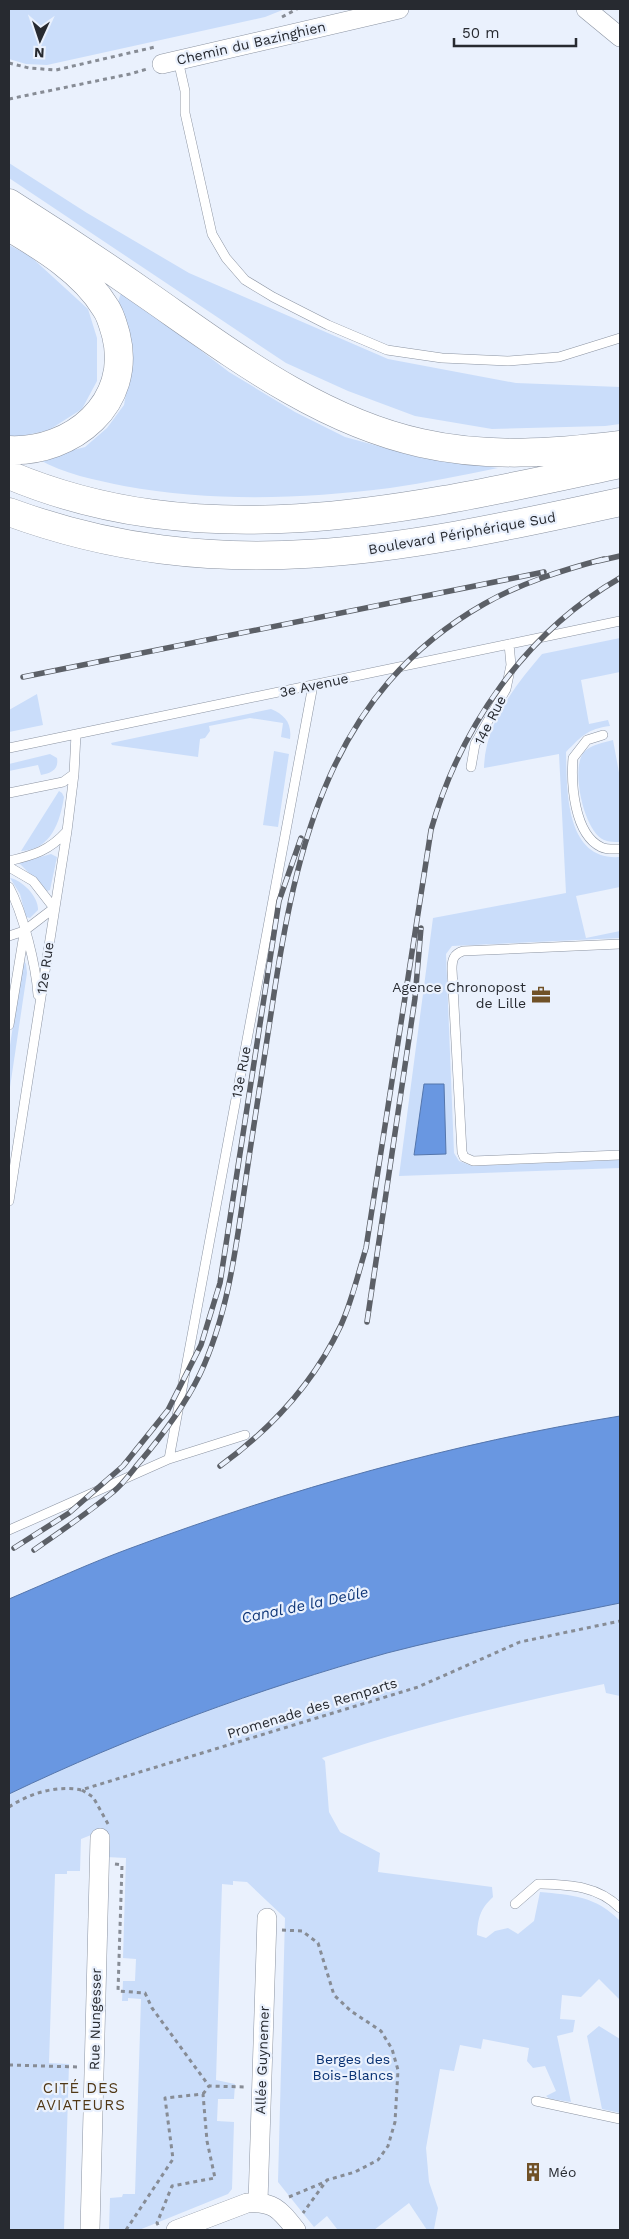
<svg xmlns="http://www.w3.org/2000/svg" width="629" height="2239" viewBox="0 0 629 2239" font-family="'Work Sans',sans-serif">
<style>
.green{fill:#caddfa}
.water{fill:#6997e1;stroke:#5576ac}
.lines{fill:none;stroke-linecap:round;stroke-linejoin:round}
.lane-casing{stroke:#8c94a2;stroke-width:10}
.street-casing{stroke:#8c94a2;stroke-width:20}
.highway-casing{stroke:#8c94a2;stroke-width:29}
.path{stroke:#878c95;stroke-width:3;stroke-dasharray:4 4;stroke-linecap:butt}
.lane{stroke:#fff;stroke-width:9}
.street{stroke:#fff;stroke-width:19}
.highway{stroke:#fff;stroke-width:28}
.rail-casing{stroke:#5c6067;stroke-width:5.5}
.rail{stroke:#eaf1fd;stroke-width:4;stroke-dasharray:11;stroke-linecap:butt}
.labels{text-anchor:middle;stroke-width:4.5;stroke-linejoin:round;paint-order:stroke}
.street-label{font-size:14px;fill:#272a30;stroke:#eaf1fd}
.poi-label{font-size:14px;fill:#272a30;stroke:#eaf1fd;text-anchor:end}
.park-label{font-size:14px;fill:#073072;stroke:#eaf1fd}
.water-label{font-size:15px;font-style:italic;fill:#0d3577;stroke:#eaf1fd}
.neighbourhood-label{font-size:15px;letter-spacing:1px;fill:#513816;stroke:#eaf1fd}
</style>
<rect width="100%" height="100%" fill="#eaf1fd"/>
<!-- green -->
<path class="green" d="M9 9H285L265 17 47 65 26 64 9 59Z
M9 163 87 213 189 273 388 359 516 383 620 387V424L605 426 492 429 415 416 348 391 286 363 9 178Z
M9 245 30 256 88 309 97 338V381L82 409 49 430 22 436H9Z
M121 293 140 304 229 372 295 412 345 437 422 458 498 468C462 475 426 483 390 488 303 499 211 502 124 486 95 480 64 474 38 459L85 447 107 428 124 405 130 371 118 302Z
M620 638V672L581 680 589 724 608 720 610 726C587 729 582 736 566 752 567 790 565 861 620 857V887L576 896 586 938 620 931V938L452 946 446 954 454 1153 459 1161 472 1166 620 1160V1168L399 1176 433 918 566 893 559 754 484 768C485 724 514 687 542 654Z
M37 694 43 725 9 732V710Z
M271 709C285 715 292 723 290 739L281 737 283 723 250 718 209 726 210 731 205 738 200 739 198 757 112 745 111 743Z
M613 740 620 778V842C615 842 609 842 604 840 584 832 570 768 584 752 592 744 603 743 613 740Z
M274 751 289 754 278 827 263 825Z
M50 754 57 758C59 770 51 773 41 775L38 765 9 771V764Z
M59 791 62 793 64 797C60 822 51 850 21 851Z
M51 854 57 857 50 890 47 891 19 863Z
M10 878C22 880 39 897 38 910L30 918 26 917 20 894Z
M23 960 26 964 27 973 9 1094V1052Z
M620 1603V1696L606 1693 604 1684C509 1704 414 1726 322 1758L325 1761 329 1812 340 1832 380 1853 378 1872 492 1887 493 1897C480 1909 478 1918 477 1935L486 1938 495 1931 508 1928 518 1934 534 1921 540 1892C572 1895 596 1896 620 1921V2000L599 1979 581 1997 562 1995 560 2019 575 2020 573 2032 557 2036 571 2102 550 2099 546 2096 556 2091 545 2066 533 2068 527 2061 529 2048 483 2039 481 2049 460 2045 454 2071 440 2069 426 2148 429 2182 438 2208 434 2229 427 2230 409 2203 374 2230H336L337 2229 327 2216 314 2227 278 2182 285 1918 247 1882 233 1881V1885L222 1884 216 2080 235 2084 234 2099H218L217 2121 234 2122 232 2189 228 2194 139 2230H109L110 2198 122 2197 123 2194H135L141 1999 128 1998V2001H122L123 1981H135L136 1959 123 1958 126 1858 106 1857 99 1831 94 1830 91 1835 81 1839 80 1871H67V1874H55L49 2063 69 2064 64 2230H9V1794C130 1736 257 1688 387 1653 464 1633 543 1619 620 1603Z
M599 2026 620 2039V2113L602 2109 587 2036Z"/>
<!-- water -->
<path class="water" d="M424 1084H444L446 1154 414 1155Z
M620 1416V1603C543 1619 464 1633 387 1653 258 1689 130 1736 9 1794V1599C49 1582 90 1563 131 1548 290 1489 453 1443 620 1416Z"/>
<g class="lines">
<!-- lane casing -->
<g class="lane-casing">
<path id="lane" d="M178 60 185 91V113L212 234 226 258 245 280 273 297 328 325 387 350 442 358 508 361 559 357 620 338
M603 735 587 740 573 758C571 784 574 834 601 847 607 850 614 849 620 849
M9 748 620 621
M471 767 475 744 506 689 511 665 509 644
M9 793 63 782 74 774
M9 861C34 855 49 851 67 831
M9 867 33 881 54 908 24 931 9 936
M9 887C23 913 36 965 38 995
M620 944 463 951C454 954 452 959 452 969L462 1152 464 1157 473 1161 620 1155
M9 1025 24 934
M9 1201 67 831 74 774 76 734
M169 1459 313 685
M9 1530 169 1459 245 1435
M515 1904 538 1884C569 1885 597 1885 620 1908
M536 2101 620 2119"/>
</g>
<!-- street casing -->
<g class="street-casing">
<path id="street" d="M586 9 620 37
M162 64 399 9
M258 2202 267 1918
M90 2230 100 1838
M176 2230 247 2203C274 2201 280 2210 296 2230"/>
</g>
<!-- highway casing -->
<g class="highway-casing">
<path id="highway" d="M9 203C58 234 106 266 153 299 236 357 321 421 421 443 487 458 554 453 620 445
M9 227C43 247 84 272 105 307 111 315 113 325 116 335 133 403 72 453 9 450
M9 475C209 559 418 507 620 464
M9 512C222 590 407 548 620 502"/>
</g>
<!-- path -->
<path class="path" d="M282 17 297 9
M9 63 29 68 56 70 155 47
M9 99 130 74 147 69
M82 1790 93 1797 108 1824
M9 1807C30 1793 57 1785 81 1790L418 1687 520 1642 620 1621
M115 1864 122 1865 118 1991 145 1993 152 2008 209 2086 246 2087
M282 1930 302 1931 318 1943 334 1995 351 2011 381 2031 392 2049 398 2070 395 2122 388 2146 378 2160 355 2172 327 2180 303 2213
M9 2065 78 2067
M203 2094 209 2086
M289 2197 327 2181
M126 2230 173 2159 165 2098 203 2094 207 2141 215 2178 172 2186 157 2223 159 2227"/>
<!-- lane -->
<use href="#lane" class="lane"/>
<!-- street -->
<use href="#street" class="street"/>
<!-- highway -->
<use href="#highway" class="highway"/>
<!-- rail casing -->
<g class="rail-casing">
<path id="rail" d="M598 561 620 556
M23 677 544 572
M367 1322 415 998 421 928
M220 1466C271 1429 314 1383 341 1325 352 1301 358 1274 366 1248L431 830C460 727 526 632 620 578
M14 1548 69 1513 123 1466 168 1410 201 1345 220 1283 279 901 301 838
M34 1550C61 1531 88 1513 113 1492 123 1484 130 1474 138 1464 162 1436 184 1407 200 1374 230 1310 237 1239 247 1171 255 1116 264 1061 272 1007 296 844 330 692 484 604 521 583 563 570 604 559"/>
</g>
<!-- rail -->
<use href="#rail" class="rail"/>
</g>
<!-- icons -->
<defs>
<g id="office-bare" transform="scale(1.5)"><path d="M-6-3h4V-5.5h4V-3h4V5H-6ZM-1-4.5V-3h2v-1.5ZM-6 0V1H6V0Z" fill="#705127" stroke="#eaf1fd" stroke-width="2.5" paint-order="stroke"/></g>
<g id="building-bare" transform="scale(1.5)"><path d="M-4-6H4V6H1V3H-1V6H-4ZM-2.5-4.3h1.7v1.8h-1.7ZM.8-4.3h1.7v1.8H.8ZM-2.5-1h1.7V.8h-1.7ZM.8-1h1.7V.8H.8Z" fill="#705127" stroke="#eaf1fd" stroke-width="2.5" paint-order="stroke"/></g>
</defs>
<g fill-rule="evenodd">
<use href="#office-bare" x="541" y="995"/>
<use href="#building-bare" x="533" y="2172"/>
</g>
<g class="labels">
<!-- street labels -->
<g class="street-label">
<text transform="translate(251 43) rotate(-13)" y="5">Chemin du Bazinghien</text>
<text transform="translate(462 533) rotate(-10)" y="5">Boulevard Périphérique Sud</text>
<text transform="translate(314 685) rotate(-12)" y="5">3e Avenue</text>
<text transform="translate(490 720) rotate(-63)" y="5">14e Rue</text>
<text transform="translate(45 968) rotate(-82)" y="5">12e Rue</text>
<text transform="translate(241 1072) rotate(-79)" y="5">13e Rue</text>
<text transform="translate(312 1708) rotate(-17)" y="5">Promenade des Remparts</text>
<text transform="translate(95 2019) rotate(-89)" y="5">Rue Nungesser</text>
<text transform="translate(262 2060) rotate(-88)" y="5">Allée Guynemer</text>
</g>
<!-- poi labels -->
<g class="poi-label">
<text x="526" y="992">Agence Chronopost<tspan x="526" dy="16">de Lille</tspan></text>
<text x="548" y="2177" text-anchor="start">Méo</text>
</g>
<!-- park labels -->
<g class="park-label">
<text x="353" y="2064">Berges des<tspan x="353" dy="16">Bois-Blancs</tspan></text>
</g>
<!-- water labels -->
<g class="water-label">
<text transform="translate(305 1605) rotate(-12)" y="5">Canal de la Deûle</text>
</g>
<!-- neighbourhood labels -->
<g class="neighbourhood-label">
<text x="81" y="2093">CITÉ DES<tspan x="81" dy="17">AVIATEURS</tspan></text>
</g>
</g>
<!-- border -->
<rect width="629" height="2239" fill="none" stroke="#272a30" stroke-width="20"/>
<!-- north arrow -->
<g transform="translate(40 40) rotate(183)" stroke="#eaf1fd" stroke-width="4" paint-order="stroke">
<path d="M0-4L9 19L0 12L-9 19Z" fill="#272a30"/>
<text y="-8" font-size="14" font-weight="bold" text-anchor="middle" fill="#272a30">N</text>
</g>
<!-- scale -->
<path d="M454 38v8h122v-8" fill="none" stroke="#272a30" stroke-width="2.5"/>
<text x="462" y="38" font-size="15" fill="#272a30" stroke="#eaf1fd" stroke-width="4" paint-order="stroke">50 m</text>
</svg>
